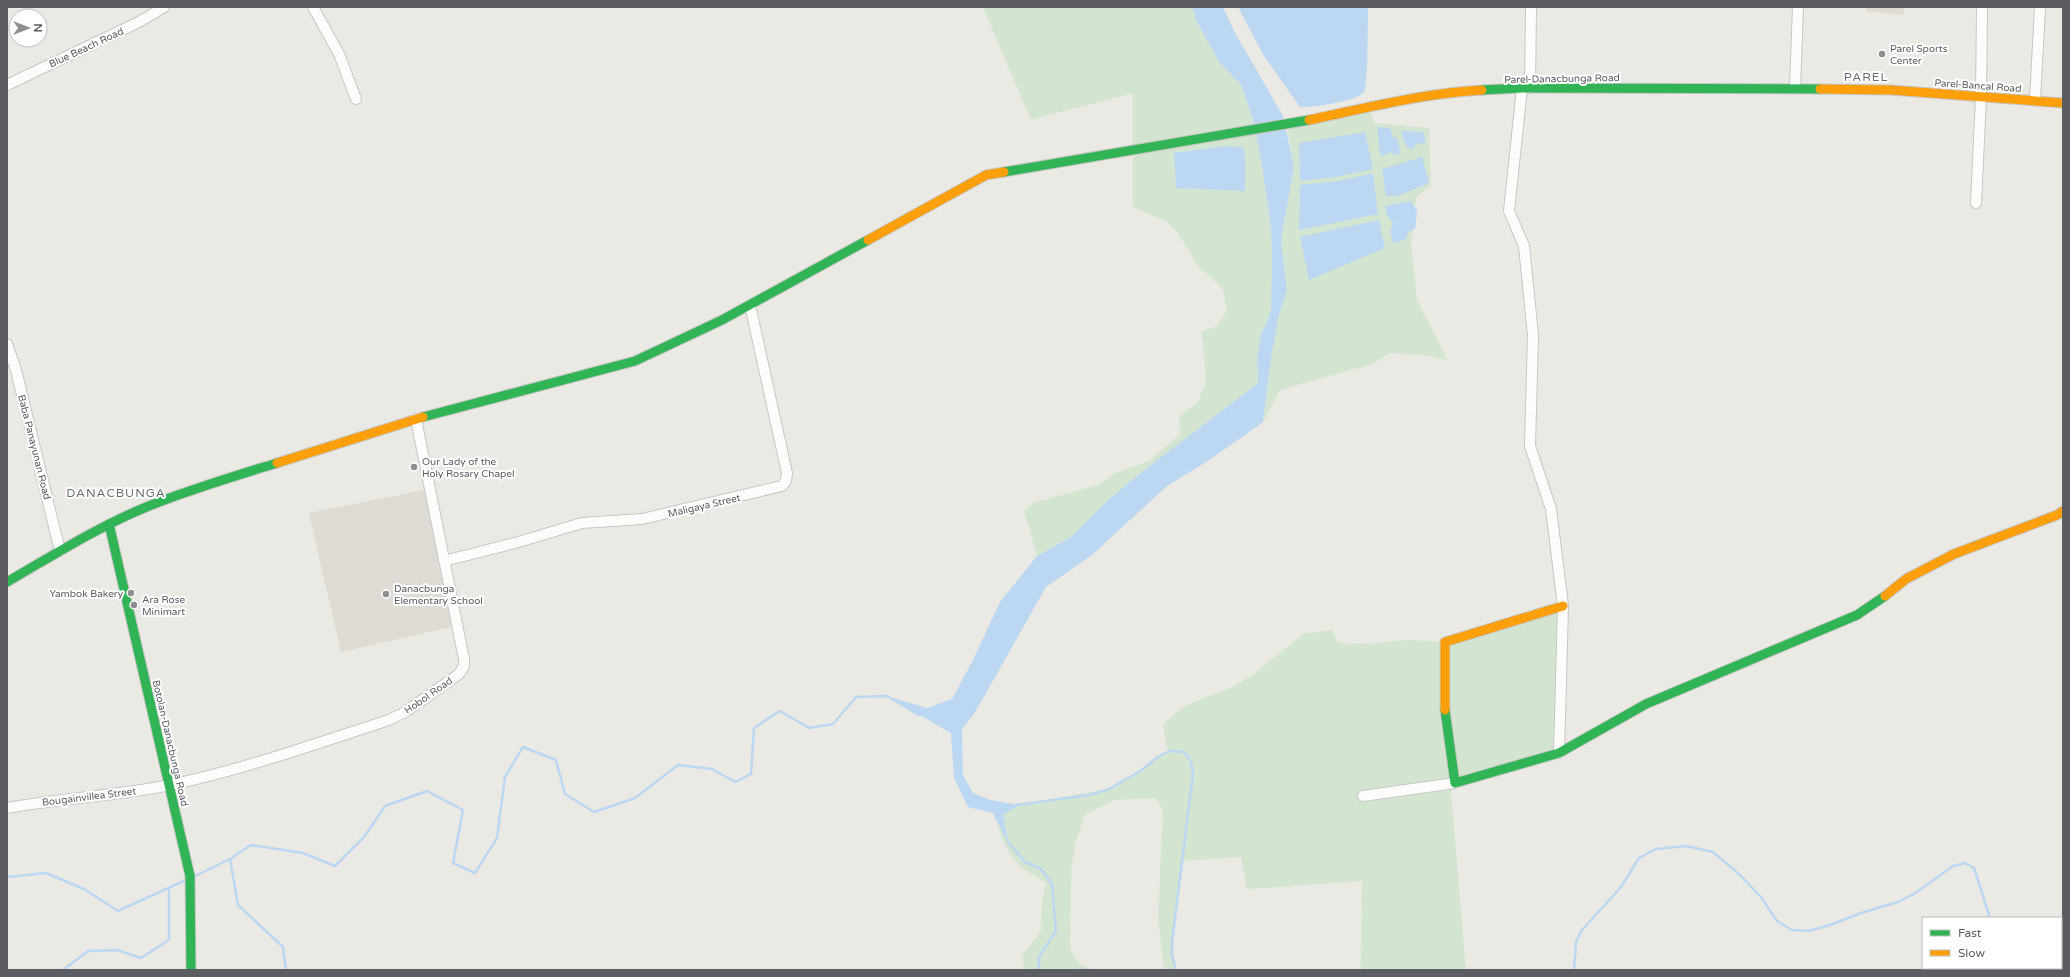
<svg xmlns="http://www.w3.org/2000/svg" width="2070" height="977" viewBox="0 0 2070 977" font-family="'Varela Round',sans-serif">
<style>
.education{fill:#dddbd4}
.green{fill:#d3e5d1}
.water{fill:#bbd7f1}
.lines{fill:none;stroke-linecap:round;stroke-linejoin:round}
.stream{stroke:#bbd7f1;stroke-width:2.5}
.street-casing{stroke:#c7c7c7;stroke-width:12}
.fast-casing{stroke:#c5c6c4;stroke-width:11}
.slow-casing{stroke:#c5c6c4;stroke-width:11}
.street{stroke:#fcfcfb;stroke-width:10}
.fast{stroke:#30b455;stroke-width:9}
.slow{stroke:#ff9f0a;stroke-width:9}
.poi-dot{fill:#8d8e90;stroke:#fff;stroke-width:1.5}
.labels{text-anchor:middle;stroke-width:4;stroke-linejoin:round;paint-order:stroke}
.street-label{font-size:10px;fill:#5b5d62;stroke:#fff}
.poi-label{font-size:10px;fill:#5b5d62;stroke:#fff;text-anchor:start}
.quarter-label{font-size:12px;letter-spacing:1px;fill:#6c6f74;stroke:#fff}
</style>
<rect width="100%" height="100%" fill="#eae9e4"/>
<!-- education -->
<path class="education" d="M1866 7H1904V15L1866 11Z
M425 490 451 627 341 652 309 513Z"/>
<!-- green -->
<path class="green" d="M983 7H1192L1197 22 1219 62 1242 86 1255 130 1261 159 1271 228 1272 260 1271 311 1261 335 1257 359 1258 383 1138 475 1107 501 1071 537 1037 556 1024 510 1033 503 1098 485 1116 473 1149 461 1180 434 1179 416 1197 403 1206 382 1202 331 1217 326 1227 311 1223 289 1198 266 1178 233 1167 222 1133 207V93L1031 120Z
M1370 107 1374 123 1429 128 1431 185 1416 198 1411 243 1417 300 1448 361 1430 356 1390 353 1372 364 1280 390 1263 422 1272 352 1279 315 1287 290 1281 240 1294 166 1287 124Z
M1563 606 1559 753 1455 783 1451 792 1466 970H1361L1362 881 1247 889 1241 857 1182 861 1172 942V954L1176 970H1164L1158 917 1163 811 1156 798 1114 800 1085 815 1076 841 1071 870 1070 948 1078 963 1092 970H1024L1022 956 1041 931 1042 901 1046 883C1013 864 1008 857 996 821L1009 843 1003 814 1019 805 1109 789 1142 770 1156 758 1168 751 1163 725 1179 710 1203 698 1231 688 1255 673 1303 634 1332 630 1338 643 1366 644 1407 640 1445 642Z"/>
<!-- water -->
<path class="water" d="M1192 7H1223L1234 31 1283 116 1294 166 1281 240 1287 290 1279 315 1272 352 1263 422 1208 461 1167 486 1092 555 1046 587 974 714 962 729 963 775 973 793 990 800 1019 805 1003 815 1009 845 993 813 968 807 954 778 951 733 887 696 927 708 952 699 973 660 1000 602 1037 556 1071 537 1107 501 1138 475 1258 383 1257 359 1261 335 1271 311 1272 260 1271 228 1261 159 1253 121 1242 86 1219 62 1197 22Z
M1238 7H1368C1368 19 1368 87 1364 92 1358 101 1311 108 1300 107L1264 56Z
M1377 127 1390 128 1393 138 1397 137 1400 152 1398 154 1393 155V153L1390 152 1384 156 1380 155Z
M1401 131 1423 132 1426 142 1423 144 1417 143 1412 149 1406 147Z
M1365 132 1373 169 1336 177 1300 181 1299 143Z
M1224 146 1243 147 1245 158V191L1176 188 1174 153Z
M1422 157 1429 183 1398 196H1386L1382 169Z
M1373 173 1378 214 1299 230 1300 185 1339 181Z
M1411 201 1417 211 1415 229 1408 232 1407 237 1404 240 1393 243 1390 232 1393 223 1387 215 1385 206Z
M1379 220 1385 248 1309 280 1300 237Z"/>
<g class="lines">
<!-- stream -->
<path class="stream" d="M1017 805 1089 795 1109 789 1142 770 1156 758 1169 751 1184 752 1191 761 1193 774 1172 942V954L1176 970
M1008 842 1025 862 1041 869 1052 884 1056 931 1039 957V970
M230 859 238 905 283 947 286 970
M195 876 230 859 251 845 303 853 335 866 364 837 385 806 427 791 463 810 453 863 475 873 497 838 505 777 523 747 556 760 565 794 594 812 635 798 678 765 712 769 735 782 751 774 754 728 780 711 809 728 833 724 856 697 887 696 919 715 923 714
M7 877 46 873 84 889 118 911 186 880
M2061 919 2063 918
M63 970 88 951 117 950 141 958 169 940V888
M1079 970H1092
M1574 970 1576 942 1582 930 1621 887 1639 858 1656 849 1686 846 1713 852 1740 875 1761 897 1777 921 1792 930 1809 931 1833 924 1861 913 1898 902 1914 894 1953 866 1965 863 1974 868 1990 918"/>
<!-- street casing -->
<g class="street-casing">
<path id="street" d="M313 7 339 54 356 99
M7 85 139 22 164 7
M1522 88 1509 211 1524 246 1533 335 1530 446 1551 509 1563 606 1559 753
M1530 88 1531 7
M1795 88 1798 7
M2035 100 2040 7
M1976 203 1981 97 1982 7
M7 344 16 370 60 551
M444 561 515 543 582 523 642 519 782 486 786 481 787 473 750 305
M1363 796 1455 783
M7 808C61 798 116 796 170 785 242 770 318 743 389 720L405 712 459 674 464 666V659L416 419"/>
</g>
<!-- fast casing -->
<g class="fast-casing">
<path id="fast" d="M1482 90 1522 88 1820 89
M1004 172 1309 120
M423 417 635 361 722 320 868 240
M109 524 190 876 191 970
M7 582C52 556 96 528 144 508 187 490 232 477 277 463
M1445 710 1455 783 1559 753 1646 704 1857 615 1885 596"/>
</g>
<!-- slow casing -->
<g class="slow-casing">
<path id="slow" d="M1820 89 1891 90 2063 103
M1309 120C1366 108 1424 93 1482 90
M868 240 986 175 1004 172
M277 463 423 417
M1885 596 1906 579 1954 554 2057 515 2063 511
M1445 710V642L1563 606"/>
</g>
<!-- street -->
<use href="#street" class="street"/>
<!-- fast -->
<use href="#fast" class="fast"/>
<!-- slow -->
<use href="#slow" class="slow"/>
</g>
<!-- markers -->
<g class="poi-dot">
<circle cx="1882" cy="54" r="4"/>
<circle cx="414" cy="467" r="4"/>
<circle cx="131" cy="593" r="4"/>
<circle cx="386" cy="594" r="4"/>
<circle cx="134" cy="605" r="4"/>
</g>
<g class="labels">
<!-- street labels -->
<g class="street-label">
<text transform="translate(86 47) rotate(-25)" y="4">Blue Beach Road</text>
<text transform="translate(1562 78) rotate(-1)" y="4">Parel-Danacbunga Road</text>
<text transform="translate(1978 85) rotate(4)" y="4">Parel-Bancal Road</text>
<text transform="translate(35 447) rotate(76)" y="4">Baba Panayunan Road</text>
<text transform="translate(704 505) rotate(-13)" y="4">Maligaya Street</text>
<text transform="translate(428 695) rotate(-35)" y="4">Hobol Road</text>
<text transform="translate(171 743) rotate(77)" y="4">Botolan-Danacbunga Road</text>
<text transform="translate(89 796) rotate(-7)" y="4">Bougainvillea Street</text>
</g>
<!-- poi labels -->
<g class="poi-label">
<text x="1890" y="52">Parel Sports<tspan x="1890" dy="12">Center</tspan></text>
<text x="422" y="465">Our Lady of the<tspan x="422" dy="12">Holy Rosary Chapel</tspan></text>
<text x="394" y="592">Danacbunga<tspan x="394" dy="12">Elementary School</tspan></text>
<text x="123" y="597" text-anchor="end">Yambok Bakery</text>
<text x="142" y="603">Ara Rose<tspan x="142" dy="12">Minimart</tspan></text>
</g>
<!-- quarter labels -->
<g class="quarter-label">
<text x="1866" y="81">PAREL</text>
<text x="116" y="497">DANACBUNGA</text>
</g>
</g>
<!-- border -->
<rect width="2070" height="977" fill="none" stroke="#5b5d62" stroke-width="16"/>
<!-- legend -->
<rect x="1922" y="917" width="140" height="52" fill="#ffffff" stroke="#bdbec0"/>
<rect x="1930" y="930" width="20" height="6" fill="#30b455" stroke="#bdbec0"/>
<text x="1958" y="937" font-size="12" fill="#5b5d62">Fast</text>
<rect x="1930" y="950" width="20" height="6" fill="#ff9f0a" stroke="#bdbec0"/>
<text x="1958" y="957" font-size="12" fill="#5b5d62">Slow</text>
<!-- north arrow -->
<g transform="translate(28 28) rotate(90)"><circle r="19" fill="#ffffff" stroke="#bdbec0"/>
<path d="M0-3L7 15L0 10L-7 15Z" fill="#8d8e90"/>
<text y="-6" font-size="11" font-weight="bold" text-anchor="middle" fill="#5b5d62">N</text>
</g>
</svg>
